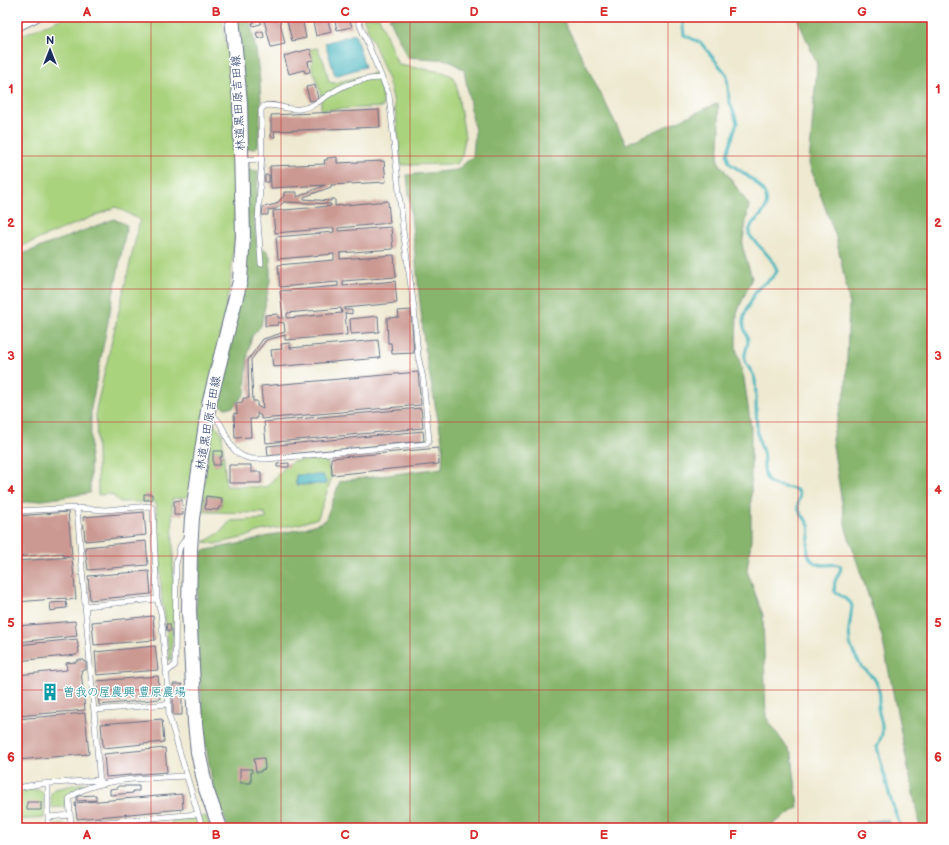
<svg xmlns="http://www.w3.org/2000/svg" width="949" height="845" viewBox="0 0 949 845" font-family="'Balsamiq Sans','Klee One',sans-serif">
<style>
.green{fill:#aad37e;stroke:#62816e;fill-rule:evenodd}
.forest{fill:#87b56d;stroke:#517266}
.water{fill:#46b5be;stroke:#30728e}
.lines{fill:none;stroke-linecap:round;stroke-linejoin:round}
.stream{stroke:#46b5be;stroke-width:3}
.building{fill:#cb9992;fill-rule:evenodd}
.lane-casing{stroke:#657086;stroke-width:6}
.street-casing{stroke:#657086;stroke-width:12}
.secondary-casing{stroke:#657086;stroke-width:16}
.lane{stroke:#fff;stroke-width:5}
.street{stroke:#fff;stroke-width:10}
.secondary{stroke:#fff;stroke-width:14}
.grid{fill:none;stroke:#d62828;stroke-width:1;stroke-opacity:0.55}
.labels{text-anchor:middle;stroke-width:3;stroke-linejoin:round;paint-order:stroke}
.street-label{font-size:12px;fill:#1b2f5e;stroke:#fff}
.culture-label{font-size:12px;fill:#0d838f;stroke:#fff;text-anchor:start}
.neatline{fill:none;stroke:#d62828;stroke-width:1.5}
.grid-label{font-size:13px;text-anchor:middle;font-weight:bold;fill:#d62828}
</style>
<rect width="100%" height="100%" fill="#fff"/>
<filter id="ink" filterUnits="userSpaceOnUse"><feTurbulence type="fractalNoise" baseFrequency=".025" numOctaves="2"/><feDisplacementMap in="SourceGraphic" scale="8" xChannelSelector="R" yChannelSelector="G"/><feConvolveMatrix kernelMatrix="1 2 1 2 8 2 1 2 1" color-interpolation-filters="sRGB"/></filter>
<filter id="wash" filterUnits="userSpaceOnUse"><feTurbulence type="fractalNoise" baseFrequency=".012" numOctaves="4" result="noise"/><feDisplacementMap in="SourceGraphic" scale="16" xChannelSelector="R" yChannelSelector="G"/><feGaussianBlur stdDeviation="0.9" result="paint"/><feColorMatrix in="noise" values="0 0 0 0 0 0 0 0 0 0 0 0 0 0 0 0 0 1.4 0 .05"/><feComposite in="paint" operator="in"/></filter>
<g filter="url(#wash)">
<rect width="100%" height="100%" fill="#eee9d0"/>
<!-- green -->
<path class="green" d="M65 17H222L231 74 235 140V233L230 285 190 490 187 497 172 499 174 606 171 660H169C168 650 166 611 162 604L156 502H120L111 494 98 495 96 409 140 220 116 207 17 248V37Z
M363 17H379L398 65 443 72 452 76 456 83 465 137 462 156 457 164 401 165C398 137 397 107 388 80 381 59 371 38 363 17Z
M317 48 324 62 329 82 334 83 375 73 382 94 383 107 321 110V95L311 64 313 60 310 49Z
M212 425 217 427 222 433 226 486 266 487 281 471 293 461 326 459 332 477 318 518 299 524 260 531 246 537 215 544 204 542 221 532 230 521 266 519 265 513 200 512ZM213 451H222V457H220V465H214ZM296 476 327 484 296 485ZM206 496 222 498 221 507H219L218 510 205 509Z
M83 783 82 788 74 791 66 797 65 807 51 808V794L54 789Z
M27 789 38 790 45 794 44 818 17 820V791Z
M206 816 210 828H172L171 821Z
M65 824 67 827 89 828H53L55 825Z"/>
<!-- forest -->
<path class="forest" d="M236 17H249L256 50 260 82 261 102 258 146 254 149 245 148Z
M389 17H562L626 144 718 103 720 130 718 161 749 205 742 245 752 278 737 313 736 348 744 378 751 428V540L747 571 763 615 766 717 792 755 798 808 771 825V828H228L213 787 206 746 200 682 196 607 202 551 248 542 271 535 302 529 325 521 340 481 442 468 443 446 425 351 407 175 457 170 473 156 475 132 464 70 449 60 407 57Z
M797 17H932V828H920L882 637 846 529 832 439 846 388 849 300 836 237 809 164 817 65Z
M250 170 258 171 255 225 257 248 266 250 270 256V280L261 326 252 336 248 353 245 394 233 407 225 408 218 403 215 398 242 283 244 171Z
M114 219 127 225 91 408 90 493 51 499 17 503V256Z"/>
<!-- water -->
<path class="water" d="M355 34 365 67 335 76 325 43Z
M296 475H323L327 484 296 485Z
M880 820H888L891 828H863L866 822Z"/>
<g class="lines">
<!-- stream -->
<path class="stream" d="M682 17 684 35 701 43 727 75 729 100 735 116 737 123 727 154 729 163C743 173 776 190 764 211 758 222 751 218 749 234 757 246 774 258 777 271 772 281 762 283 756 291 752 300 743 313 743 322 743 328 747 334 748 340 748 347 743 354 745 361 748 368 754 373 755 380 757 398 755 417 758 435 759 441 761 447 763 452 765 461 762 476 769 482 776 489 796 485 799 493 801 499 797 502 798 508 800 515 807 519 809 526 813 536 800 553 815 563 822 568 833 562 841 566 841 577 832 576 835 592L850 602 852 606 849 630 850 644 854 654 861 666 874 678 878 686 880 696 878 708 882 725V735L877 747 890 797 901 828"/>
</g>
<g id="blocks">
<!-- building -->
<path class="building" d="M253 17H279L285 44 271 47 264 20 261 21V24L253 26 252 23H254Z
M286 17H302L306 38 292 41Z
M304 17H309L310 22 306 23Z
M312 17H327L331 32 316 36Z
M334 17H349L352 27 337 30Z
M263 31 264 37 258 39 256 33Z
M310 49 313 60 308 61 310 72 305 73 304 70 289 74 284 56Z
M315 85 318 99 310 101 306 87Z
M379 110 380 127 274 131 275 137H271V115Z
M337 157V163L384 161 386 182 331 185V187L304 197V199L331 201V199H335V206L388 201 390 223 338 228V231L391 227 393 249 340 253V259L394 255 396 277 343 281V286L395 281 397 303 344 308V310H352V314L345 313 347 335 285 340V335L266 340 251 360 253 401H257V406L263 409 261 386 418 372 421 405 261 419V416L257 413V419H250L251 437 235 438 234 413 237 414 236 403 243 402V398H249L248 360 263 339 285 332 284 323 278 322V325L265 326V315L278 314V318H283L280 291 338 286V282L280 287 278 265 334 260V254L278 259 276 237 334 232V228L275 233 273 211 331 206V204L284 202 276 209 268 210V215H262L263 207 276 204 284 196V192H297V197L325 185 271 188 270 166 325 164 324 160H327V158ZM341 308 342 313 287 318V313Z
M265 175H269V182H265Z
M411 310 414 353 392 354 391 343H388L387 318 399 317 398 311Z
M378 316 379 332 351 334 350 319Z
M378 340 380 358 273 367 271 350 282 349 281 344 290 343V348Z
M421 408 423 428 266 443 264 422Z
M423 431 424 441 268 456 267 446Z
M438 448 439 464 332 475 331 458Z
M213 451H222V457H220V465H213Z
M289 463V467H277V464Z
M229 465H251V472H261V483H229Z
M144 494H152V500H144Z
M206 496 222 498 221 507H219L218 510 205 509Z
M182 500 183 515H174V501Z
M68 512 72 555 63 556V553L17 557V516Z
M144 512 146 535 85 541 83 517Z
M146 541 148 565 88 570 85 547Z
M72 557 76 599 66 600V598L17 602V561Z
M149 571 151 594 90 600 88 576Z
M66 602 67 608 56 609V610L51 611 50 603Z
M153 616 155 640 94 645 92 622Z
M75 621 77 636 17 642V626Z
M166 624H170L171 631H167Z
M77 639 79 652 76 655 17 661V645Z
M155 646 158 670 97 675 95 652Z
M77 660H84V662H86V670H81L85 710 17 716V675L67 670 66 663 77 662Z
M158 676 160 699 99 705 97 681Z
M173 684H182V715H173Z
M85 713 89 754 17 760V719Z
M162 719 164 742 103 748 101 724Z
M165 748 167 772 106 777 104 754Z
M264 758 265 769 261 770V772H256L254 759Z
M240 769H252V773H251V783H240Z
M118 786H139V791H133V793L110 795V789L118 788Z
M182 794 183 809 77 819 75 803Z
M96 795V800L77 801V796Z
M27 802H41V810H27Z
M158 822 159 828H97V827Z"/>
</g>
</g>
<g filter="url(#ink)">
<use href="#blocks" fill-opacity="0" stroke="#657086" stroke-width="1"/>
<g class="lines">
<!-- lane casing -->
<g class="lane-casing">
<path id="lane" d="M242 160 262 159
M261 264 258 221 262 153 261 110 264 106C274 102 286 111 300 109 315 107 325 96 338 89 351 82 366 78 382 78
M208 413C228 421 224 450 245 457 252 460 259 459 267 459L427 444 429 440 423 378 418 356 414 308 403 230 389 95 357 18
M77 508 100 784
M17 511 77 508 105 510 150 506 153 509 157 599 161 613 168 690 169 716 198 814 71 825 69 799C91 777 155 778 186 776
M85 606 157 599
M166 673 175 665 176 564 180 547 187 536
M94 710 169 704
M48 783V828
M17 788 39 784 100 780
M198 814 203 828
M49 817 70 815"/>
</g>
<!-- street casing -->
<g class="street-casing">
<path id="street" d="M17 26 35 17"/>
</g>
<!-- secondary casing -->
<g class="secondary-casing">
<path id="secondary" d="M220 828 206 789 198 752 195 723 189 610 190 550 192 518 209 404 240 281 243 237 240 103 232 17"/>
</g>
<!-- lane -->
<use href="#lane" class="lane"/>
<!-- street -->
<use href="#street" class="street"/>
<!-- secondary -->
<use href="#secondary" class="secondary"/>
</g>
</g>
<!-- grid -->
<path class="grid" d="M151 17V828M281 17V828M410 17V828M539 17V828M668 17V828M798 17V828M17 156H932M17 289H932M17 422H932M17 556H932M17 690H932"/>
<!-- icons -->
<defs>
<g id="building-bare" transform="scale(1.38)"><path d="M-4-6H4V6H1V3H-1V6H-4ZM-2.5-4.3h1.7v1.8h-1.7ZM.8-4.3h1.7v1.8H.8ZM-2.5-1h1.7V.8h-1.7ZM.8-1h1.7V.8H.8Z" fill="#0f9aa8" stroke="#fff" stroke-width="2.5" paint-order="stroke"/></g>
</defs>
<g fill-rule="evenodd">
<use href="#building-bare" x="50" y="692"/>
</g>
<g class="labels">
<!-- street labels -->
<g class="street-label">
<text transform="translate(238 103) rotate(-93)" y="4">林道黒田原吉田線</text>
<text transform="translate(208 423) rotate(-80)" y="4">林道黒田原吉田線</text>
</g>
<!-- culture labels -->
<g class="culture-label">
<text x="63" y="696">曽我の屋農興 豊原農場</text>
</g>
</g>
<!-- margin -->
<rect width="949" height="845" fill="none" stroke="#fff" stroke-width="44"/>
<!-- north arrow -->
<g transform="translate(50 50)" stroke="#ffffff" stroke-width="3" paint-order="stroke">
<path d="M0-3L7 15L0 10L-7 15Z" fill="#1b2f5e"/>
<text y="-6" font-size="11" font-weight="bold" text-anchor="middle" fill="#1b2f5e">N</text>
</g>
<rect x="22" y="22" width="905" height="801" class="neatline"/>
<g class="grid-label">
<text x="87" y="16">A</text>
<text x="216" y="16">B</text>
<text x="345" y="16">C</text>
<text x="474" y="16">D</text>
<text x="604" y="16">E</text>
<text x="733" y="16">F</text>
<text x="862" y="16">G</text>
<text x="11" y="93">1</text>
<text x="938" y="93">1</text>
<text x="11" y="227">2</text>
<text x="938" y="227">2</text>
<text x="11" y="360">3</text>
<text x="938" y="360">3</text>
<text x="11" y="494">4</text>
<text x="938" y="494">4</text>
<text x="11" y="627">5</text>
<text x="938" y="627">5</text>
<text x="11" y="761">6</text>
<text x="938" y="761">6</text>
<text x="87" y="839">A</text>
<text x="216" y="839">B</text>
<text x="345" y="839">C</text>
<text x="474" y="839">D</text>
<text x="604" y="839">E</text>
<text x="733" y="839">F</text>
<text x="862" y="839">G</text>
</g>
</svg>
